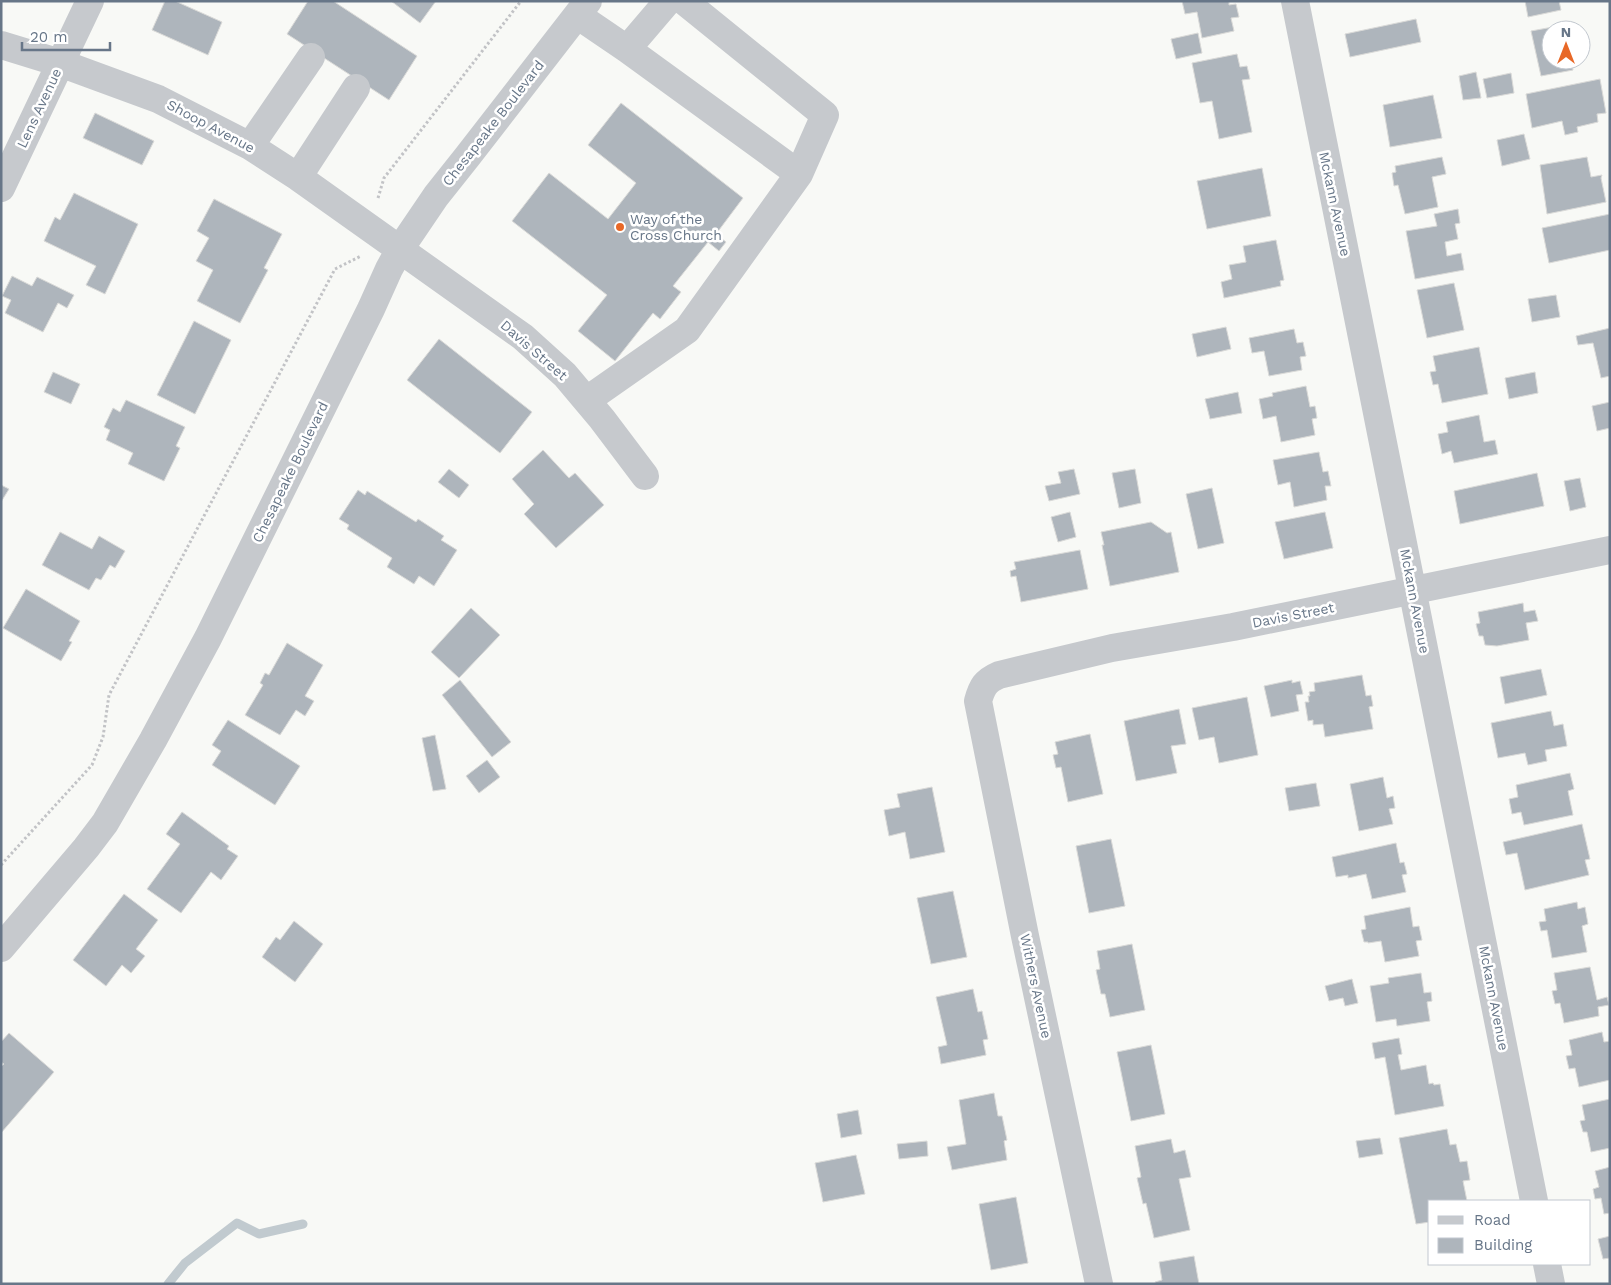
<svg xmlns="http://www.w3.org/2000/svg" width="1611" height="1285" viewBox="0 0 1611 1285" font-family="'Work Sans',sans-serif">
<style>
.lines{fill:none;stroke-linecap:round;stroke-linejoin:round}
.stream{stroke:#c1cacf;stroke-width:9}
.building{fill:#aeb5bc;stroke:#dadad8}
.path{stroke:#c2c3c6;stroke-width:3;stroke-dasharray:2.5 2.5;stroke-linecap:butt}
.minor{stroke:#c6c9cd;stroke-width:28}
.poi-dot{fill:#e86827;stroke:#fff;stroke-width:2}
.labels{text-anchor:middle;stroke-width:5;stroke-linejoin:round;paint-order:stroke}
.street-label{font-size:14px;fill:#677688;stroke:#fff}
.poi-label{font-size:14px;fill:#677688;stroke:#fff;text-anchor:start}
</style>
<rect width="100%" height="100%" fill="#f8f9f6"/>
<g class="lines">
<!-- stream -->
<path class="stream" d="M168 1284 185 1263 237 1223 259 1234 303 1224"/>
</g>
<!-- building -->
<path class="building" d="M165 1H175L222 22 208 55 152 30Z
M308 1H333L417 56 389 100 287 34Z
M391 1H436L420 23Z
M1182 1H1229V5L1236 4 1239 17 1231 18 1234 31 1202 38 1197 12 1185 14Z
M1525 1H1559L1561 10 1528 17Z
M1416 19 1421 42 1350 57 1345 34Z
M1564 25 1565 30H1551V60H1571L1573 70 1541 76 1531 31Z
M1198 33 1202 53 1176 59 1171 39Z
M1237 54 1240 67 1247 66 1250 79 1242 80 1252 132 1219 139 1212 101 1200 103 1192 63Z
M1476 72 1481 98 1463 100 1459 76Z
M1511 73 1514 93 1487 98 1483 79Z
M1600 79 1606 113 1597 114 1598 122 1577 127 1578 132 1565 135 1562 121 1532 128 1526 94Z
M1433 95 1442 138 1390 147 1383 105Z
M621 103 743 198 716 234 726 242 719 251 708 242 673 286 681 292 660 319 653 313 615 361 578 331 607 295 512 221 549 173 608 219 636 183 588 145Z
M95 113 154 141 142 165 83 138Z
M1524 134 1530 159 1502 166 1497 140Z
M1442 157 1446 174 1432 177 1438 207 1405 214 1398 185 1394 186 1392 173 1396 172 1395 166Z
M1587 157 1591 177 1602 175 1601 178 1606 202 1547 214 1540 165Z
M1262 168 1271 216 1207 229 1197 181Z
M74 193 138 224 105 294 86 285 96 266 44 241 55 217 60 220Z
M214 199 282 234 264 268 268 270 240 323 197 301 213 270 196 261 209 238 197 231Z
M1458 209 1460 223 1455 224 1458 239 1445 242 1447 256 1461 253 1464 270 1415 279 1406 231 1437 226 1434 214Z
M1610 214V250L1549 263 1542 228Z
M1276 240 1284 280 1280 281 1281 286 1224 298 1221 282 1232 279 1229 265 1246 262 1243 246Z
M12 276 32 286 37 277 74 295 67 308 58 303 43 332 5 313 11 300 2 296Z
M1454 283 1464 330 1427 338 1417 290Z
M1556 295 1560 317 1532 322 1528 299Z
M194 321 231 340 195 414 157 395Z
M1226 327 1231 349 1197 357 1192 334Z
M1610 328V376L1601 378 1593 343 1578 345 1576 336Z
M1294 329 1297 343 1303 342 1306 356 1300 357 1302 370 1269 376 1264 351 1252 353 1249 338Z
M439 339 532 412 500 453 407 380Z
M1479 347 1488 394 1442 403 1438 384 1433 385 1430 372 1436 371 1433 356Z
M53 372 80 384 71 404 44 392Z
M1535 372 1538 393 1509 399 1505 378Z
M1306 386 1310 407 1315 406 1317 418 1312 419 1315 435 1281 442 1276 416 1263 419 1259 399 1273 396 1272 393Z
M1238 392 1242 413 1210 419 1205 399Z
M126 400 185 427 176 446 180 448 164 481 128 464 133 453 106 440 110 430 104 427 113 408 120 412Z
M1610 402V428L1597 431 1592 406Z
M1479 415 1484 442 1495 440 1498 454 1454 463 1451 451 1442 454 1438 434 1448 432 1446 422Z
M543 450 569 478 575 473 604 505 556 548 524 514 534 504 512 479Z
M1319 452 1323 472 1328 471 1331 486H1325L1327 500 1294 507 1290 482 1278 485 1273 460Z
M449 469 469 485 459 498 438 482Z
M1074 469 1080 494 1049 501 1045 486 1061 483 1058 472Z
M1135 469 1141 503 1119 508 1112 473Z
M1537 473 1544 506 1460 524 1454 491Z
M1580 478 1586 507 1570 511 1564 481Z
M1 485 9 489 1 502Z
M1212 488 1224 543 1198 549 1186 494Z
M358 490 365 495 367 491 416 522 418 519 444 536 441 540 457 550 434 586 419 576 414 584 387 567 392 558 347 529 349 525 339 519Z
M1070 512 1076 537 1058 542 1051 517Z
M1325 512 1333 548 1284 559 1275 522Z
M1151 522 1167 533 1171 532 1179 572 1110 586 1102 545H1104L1101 532Z
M60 532 92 549 99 536 125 551 115 568 110 565 101 580 96 578 89 590 42 565Z
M1080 550 1088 589 1021 602 1016 576 1011 577 1010 571 1016 569 1014 562Z
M26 589 80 621 69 641 72 642 61 661 3 628Z
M1523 603 1524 612 1535 610 1538 621 1526 623 1529 640 1497 646 1485 645 1483 636H1479L1476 624 1480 623 1478 612Z
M471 608 500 635 459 678 431 652Z
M287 643 323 665 305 696 314 701 305 716 296 710 280 735 245 715 263 685 260 683 265 673 269 675Z
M1541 669 1547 695 1505 704 1500 677Z
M1362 675 1366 696 1371 695 1373 706 1369 707 1373 729 1325 737 1323 724 1313 725V720L1308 721 1305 702H1309L1308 696H1310L1309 692 1315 691 1314 683Z
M460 680 511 742 492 757 442 695Z
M1292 680V683L1300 681 1303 694 1296 695 1299 711 1271 717 1264 686Z
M1247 697 1258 755 1219 763 1214 737 1199 740 1192 708Z
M1179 709 1186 744 1171 746 1177 773 1136 781 1124 721Z
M1551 711 1554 726 1563 724 1567 746 1545 750 1547 761 1528 765 1525 753 1498 758 1491 723Z
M228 720 300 766 275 805 212 765 221 751 212 745Z
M1090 734 1103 794 1068 802 1061 767 1056 768 1053 755 1058 754 1055 742Z
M435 735 446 789 433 791 422 738Z
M487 760 500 777 479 793 466 776Z
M1570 773 1574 789 1568 791 1573 815 1524 825 1521 812 1512 814 1509 799 1518 797 1516 785Z
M1383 777 1387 798 1393 796 1395 808 1389 809 1393 824 1359 831 1350 784Z
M1316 783 1320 806 1289 811 1285 788Z
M932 787 945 852 910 859 905 832 889 836 884 810 900 807 897 794Z
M182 812 229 846 227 849 238 856 221 880 211 872 181 913 147 889 180 844 166 834Z
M1582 824 1590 859 1585 860 1589 875 1525 890 1517 853 1506 855 1503 842Z
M1111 839 1125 906 1089 913 1076 846Z
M1396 843 1400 863 1404 862 1407 874 1402 875 1406 892 1372 899 1366 874 1348 878V875L1336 877 1332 857Z
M953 891 967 957 931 964 917 898Z
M124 894 158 920 136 949 145 956 131 973 122 965 106 986 73 960Z
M1577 902 1578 909 1585 907 1588 924 1582 926 1587 952 1552 958 1547 930 1541 931 1539 922 1546 921 1544 909Z
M1410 907 1413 927 1419 926 1422 940 1416 941 1419 956 1385 962 1381 941 1368 943V942H1364L1361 930 1366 929 1364 916Z
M294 921 323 944 295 982 262 957 276 937 280 940Z
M1132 944 1145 1010 1110 1017 1105 994H1101L1096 970 1100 969 1097 951Z
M1590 967 1597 1000 1607 997 1609 1005 1598 1007 1599 1016 1564 1023 1560 1003 1555 1004 1552 991 1557 990 1554 973Z
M1421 973 1424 993 1431 992 1432 1001 1427 1002 1430 1021 1397 1026 1396 1019 1376 1022 1370 986 1389 983 1388 978Z
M1352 979 1358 1003 1345 1006 1343 998 1329 1001 1325 986Z
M973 989 978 1012 982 1011 988 1039 983 1040 986 1055 941 1064 938 1047 947 1045 936 997Z
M1602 1032 1604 1042 1610 1041V1080L1579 1087 1575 1068 1569 1069 1566 1056 1572 1055 1569 1040Z
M9 1033 54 1072 1 1133V1067L4 1064 1 1062V1042Z
M1399 1038 1402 1054 1398 1055 1401 1070 1426 1065 1429 1084 1433 1083 1434 1085 1440 1084 1444 1106 1395 1115 1385 1057 1375 1059 1372 1043Z
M1151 1045 1165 1114 1131 1121 1117 1052Z
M994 1093 998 1116H1002L1007 1140 1004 1141 1007 1160 952 1170 947 1147 966 1144 959 1100Z
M1610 1099V1148L1591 1152 1587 1132H1583L1580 1121 1585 1120 1582 1105Z
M858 1110 862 1134 841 1138 837 1114Z
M1447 1129 1450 1145 1456 1144 1460 1162 1467 1161 1470 1180 1463 1181 1467 1201H1430V1222L1416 1224 1399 1138Z
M1380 1138 1383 1154 1359 1158 1356 1141Z
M1171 1139 1174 1153 1185 1150 1191 1177 1179 1179 1190 1230 1154 1238 1146 1203 1143 1204 1137 1178 1141 1177 1135 1146Z
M927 1141 928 1156 899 1159 897 1144Z
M856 1155 865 1194 823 1202 815 1163Z
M1610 1167V1213L1604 1214 1601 1198 1595 1199 1593 1189 1599 1187 1595 1171Z
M1016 1197 1028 1263 991 1270 979 1204Z
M1610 1236V1258L1603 1259 1598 1239Z
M1194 1256 1199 1284H1156L1155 1282 1162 1280 1159 1262Z"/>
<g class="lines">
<!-- path -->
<path class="path" d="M378 198 384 178 521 1
M1 865 92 765 103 737 109 695 335 269 361 256"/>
<!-- minor -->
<path class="minor" d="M668 1 627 49 799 174
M1295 1 1534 1201
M577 15 627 49
M1 45 60 63 158 99 250 146 298 177 523 337 565 375 602 419 645 476
M250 146 311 57
M298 177 356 88
M1 188 90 1
M587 400 687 330 799 174 825 115 684 1
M1 948 86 848 105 823 153 740 208 638 371 309 389 269 400 249 436 196 467 157 588 1
M1547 1264 1551 1284
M1099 1284 1025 936 978 701C982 687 985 681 999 675L1112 648 1233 627 1610 550"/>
</g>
<!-- markers -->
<circle class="poi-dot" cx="620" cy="227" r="5"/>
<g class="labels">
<!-- street labels -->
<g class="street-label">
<text transform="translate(39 108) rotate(-65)" y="5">Lens Avenue</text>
<text transform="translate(493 123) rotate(-52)" y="5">Chesapeake Boulevard</text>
<text transform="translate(211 126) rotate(28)" y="5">Shoop Avenue</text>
<text transform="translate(1335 204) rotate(78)" y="5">Mckann Avenue</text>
<text transform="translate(534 350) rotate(41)" y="5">Davis Street</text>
<text transform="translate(290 472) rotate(-64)" y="5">Chesapeake Boulevard</text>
<text transform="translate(1415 601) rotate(79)" y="5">Mckann Avenue</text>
<text transform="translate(1293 615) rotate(-11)" y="5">Davis Street</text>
<text transform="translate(1036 986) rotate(78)" y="5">Withers Avenue</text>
<text transform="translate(1494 998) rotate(79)" y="5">Mckann Avenue</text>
</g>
<!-- poi labels -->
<g class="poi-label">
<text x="630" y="224">Way of the<tspan x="630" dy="16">Cross Church</tspan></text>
</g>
</g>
<!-- border -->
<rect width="1611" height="1285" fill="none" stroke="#677688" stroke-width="5"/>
<!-- legend -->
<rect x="1428" y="1200" width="162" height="65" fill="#ffffff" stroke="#c2c8cf"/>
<rect x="1438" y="1216" width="25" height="8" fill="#c6c9cd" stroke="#c2c8cf"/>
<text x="1474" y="1225" font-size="15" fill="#677688">Road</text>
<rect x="1438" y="1238" width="25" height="15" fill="#aeb5bc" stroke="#c2c8cf"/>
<text x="1474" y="1250" font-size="15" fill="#677688">Building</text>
<!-- north arrow -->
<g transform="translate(1566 45)"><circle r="24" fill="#ffffff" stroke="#c2c8cf"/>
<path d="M0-4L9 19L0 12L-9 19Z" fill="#e86827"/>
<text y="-8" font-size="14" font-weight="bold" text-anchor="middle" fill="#677688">N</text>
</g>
<!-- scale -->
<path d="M22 42v8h88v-8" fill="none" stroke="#677688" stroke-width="2.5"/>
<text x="30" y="42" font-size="15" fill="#677688" stroke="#ffffff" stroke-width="4" paint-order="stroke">20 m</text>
</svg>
